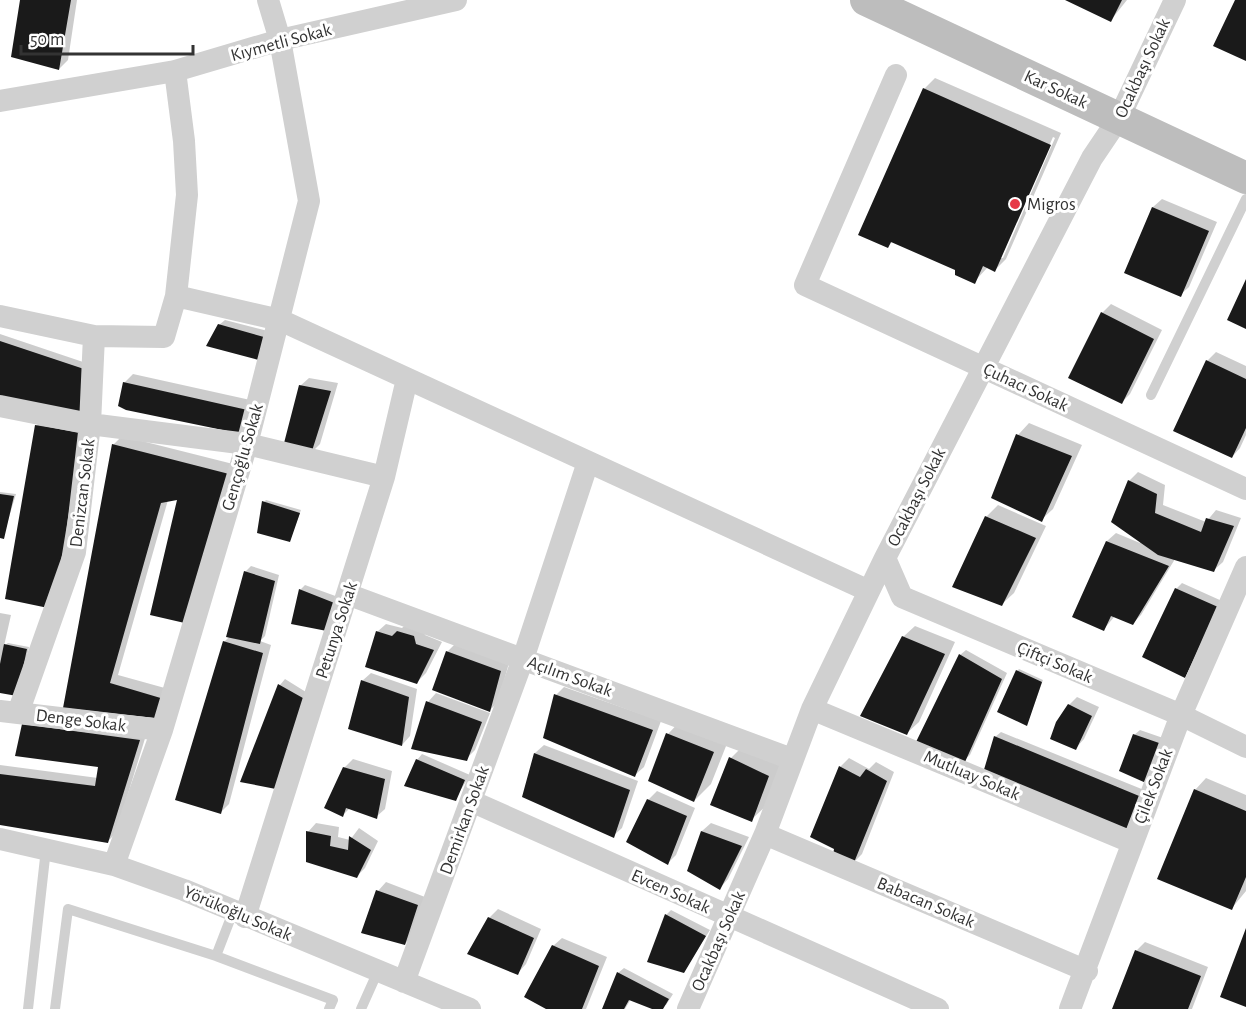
<svg xmlns="http://www.w3.org/2000/svg" width="1246" height="1009" viewBox="0 0 1246 1009" font-family="'Alegreya Sans',sans-serif">
<style>
.shadow{fill:#0003;fill-rule:evenodd}
.building{fill:#1a1a1a}
.lines{fill:none;stroke-linecap:round;stroke-linejoin:round}
.lane{stroke:#d0d0d0;stroke-width:10}
.street{stroke:#d0d0d0;stroke-width:22}
.secondary{stroke:#bdbdbd;stroke-width:32}
.poi-dot{fill:#e63946;stroke:#fff;stroke-width:2}
.labels{text-anchor:middle;stroke-width:6;stroke-linejoin:round;paint-order:stroke}
.street-label{font-size:18px;fill:#333;stroke:#fff}
.poi-label{font-size:18px;fill:#333;stroke:#fff;text-anchor:start}
</style>
<rect width="100%" height="100%" fill="#fff"/>
<!-- shadow -->
<path class="shadow" d="M21 0H77L68 60 59 69Z
M1068 0H1127L1111 20Z
M935 78 1061 133 1006 259 995 270 988 267 974 282 957 269 893 241 888 246 924 89ZM1053 137 1055 138 1003 258H1000Z
M1162 199 1217 222 1189 287 1180 295 1126 272 1153 207Z
M1111 304 1162 330 1130 394 1121 403 1102 313Z
M225 320 276 333 266 360 219 325Z
M0 334 92 365 0 395Z
M1216 352 1246 366V435L1240 448 1232 457 1207 361Z
M133 374 259 402 250 424 124 383Z
M309 378 338 383 320 444 311 453 300 386Z
M45 417 90 424 61 599 36 426Z
M1029 423 1082 445 1053 509 1041 520 1018 435Z
M122 436 241 466 179 497 168 500 118 675 172 690V708L65 707 113 445Z
M1138 472 1165 485 1163 505 1206 522 1216 510 1241 518 1223 562 1214 570 1175 559 1141 615 1132 624 1115 616 1104 629 1074 616 1107 541 1116 533 1140 543 1129 481Z
M0 492 16 494 3 537H0Z
M266 500 301 510 290 540 264 502Z
M998 505 1046 526 1014 593 1002 604 986 517Z
M251 566 279 575 265 636 260 641 271 645 229 804 220 813 224 642 230 636 245 572Z
M1182 583 1222 601 1191 671 1176 589Z
M305 585 341 598 337 625 300 590Z
M0 613 11 615 4 646 8 643 29 647 19 692H0Z
M407 623 423 628 425 635 442 642 426 673 417 682 377 632 386 624 402 628Z
M915 626 955 642 919 722 907 733 903 637Z
M456 643 509 663 498 702 490 710 447 652Z
M966 650 1007 673 970 755 964 760 960 655Z
M1019 669 1043 680 1027 724 1017 671Z
M371 673 417 689 410 736 402 745 362 681Z
M285 679 314 697 242 780 280 685Z
M564 687 661 721 644 767 635 775 556 695Z
M436 693 490 713 475 750 466 759 428 702Z
M1077 697 1099 707 1084 739 1076 748 1069 705Z
M684 717 730 736 711 784 694 801 650 780 668 734Z
M23 725 147 732 116 833 107 842 0 823V765L98 778 100 765Z
M1140 730 1166 739 1121 770 1134 735Z
M1001 732 1149 792 1135 824 995 737Z
M747 742 785 759 768 804 751 820 731 758Z
M544 745 638 781 622 828 613 836 523 796 535 753Z
M422 754 470 775 455 799 417 760Z
M849 758 869 769 876 762 894 772 862 854 853 863 840 767Z
M353 759 392 771 385 809 376 817 350 808 342 816 344 768Z
M1206 778 1246 795V891L1232 908 1195 790Z
M657 791 695 808 676 855 668 863 648 800Z
M316 823 339 827 338 837 350 840 359 828 378 841 365 868 356 877 308 832Z
M711 823 749 837 728 879 720 888 689 870 702 831Z
M386 882 425 897 414 935 405 944 363 932 378 891Z
M498 909 541 929 526 964 518 973 489 918Z
M671 910 710 930 684 971 666 915Z
M562 938 607 957 586 1009H549L553 946Z
M1145 942 1208 967 1192 1009H1113L1136 951Z
M624 968 673 994 666 1005 656 1009 631 999 625 1009H604L618 973Z"/>
<!-- building -->
<path class="building" d="M20 0H71L59 70 11 57Z
M1065 0H1122L1111 22Z
M1235 0H1246V61L1213 46Z
M923 88 1051 145 995 272 983 266 975 284 955 275V270L891 242 888 248 858 235Z
M1152 207 1209 231 1181 297 1124 273Z
M1246 279V329L1227 320Z
M1101 312 1154 339 1122 404 1068 378Z
M218 324 271 339 266 362 206 346Z
M0 341 87 370 84 418 0 397Z
M1206 360 1246 379V428L1232 458 1173 431Z
M123 382 252 411 242 434 126 410 118 406Z
M299 385 331 391 311 454 283 447Z
M35 425 82 433 53 609 5 599Z
M1016 434 1072 456 1042 522 991 498Z
M112 444 233 475 189 624 150 615 177 500 161 503 110 683 164 699V719L63 708Z
M1128 480 1157 494 1155 513 1201 532 1206 518 1234 526 1214 572 1158 555 1111 522Z
M0 494 14 496 4 539 0 538Z
M262 501 300 513 290 542 257 533Z
M985 516 1036 538 1002 606 952 587Z
M1106 541 1169 566 1133 625 1111 616 1104 631 1072 617Z
M244 571 275 581 260 644 226 637Z
M1175 588 1218 607 1185 678 1142 657Z
M299 589 337 604 332 632 291 624Z
M376 631 392 636 397 631 414 636 416 644 434 650 417 684 365 667Z
M902 636 945 654 907 735 860 716Z
M223 641 263 653 221 814 175 800Z
M4 644 27 649 17 696 0 693V664Z
M446 651 501 671 490 712 432 690Z
M959 654 1002 679 965 762 915 744Z
M1016 670 1042 682 1027 726 997 712Z
M361 680 409 697 402 746 348 729Z
M278 684 310 702 281 790 240 782Z
M554 694 653 730 635 777 543 738Z
M426 701 482 722 467 761 411 749Z
M1068 704 1092 716 1076 750 1050 739 1056 722Z
M22 724 140 740 108 843 0 825V774L95 786 98 767 15 756Z
M666 733 714 752 694 802 648 781Z
M1133 734 1162 744 1146 783 1119 771Z
M994 736 1144 798 1130 832 983 773Z
M534 753 630 790 614 838 522 797Z
M729 757 769 776 752 822 710 805Z
M416 759 465 780 456 801 404 786Z
M839 766 860 777 866 769 887 781 853 865 833 855 834 849 810 837Z
M343 767 385 779 377 819 346 808 343 817 324 808Z
M1194 789 1246 811V877L1232 910 1157 879Z
M647 799 687 816 668 865 626 842Z
M306 831 331 836 330 846 348 850 349 836 371 850 357 878 306 862Z
M701 831 742 846 720 890 687 871Z
M376 890 418 905 405 945 361 933Z
M665 914 706 936 684 973 647 962Z
M488 917 534 938 518 975 467 954Z
M1246 928V1007L1220 997Z
M552 945 599 966 582 1009H546L524 997Z
M1135 950 1201 976 1188 1009H1112Z
M617 972 669 999 663 1009H652L629 1000 624 1009H602Z"/>
<g class="lines">
<!-- lane -->
<path class="lane" d="M1151 395 1246 199
M216 956 233 912
M28 1009 46 849
M55 1009 68 909 216 956 333 1000 329 1009
M361 1009 378 971"/>
<!-- street -->
<path class="street" d="M175 71 184 141 187 195 176 296 280 320 869 591
M896 75 805 285 1246 489
M0 101 175 71 280 40 456 0
M0 316 94 336 164 337 176 296
M0 406 90 424 247 444 384 477 245 917
M384 477 407 379
M885 558 902 597 1181 715 1246 747
M347 594 792 759
M812 709 1131 842
M0 711 162 730
M18 713 75 552 90 424 94 336
M471 801 938 1009
M765 834 1087 971
M0 839 114 865 184 890 470 1009
M114 865 162 730 247 444 309 201 280 40 268 0
M404 982 523 659 588 462
M688 1009 765 834 812 709 885 558 1092 158 1119 118 1175 0
M1070 1009 1181 715 1246 567"/>
<!-- secondary -->
<path class="secondary" d="M866 0 1246 178"/>
</g>
<!-- markers -->
<circle class="poi-dot" cx="1015" cy="204" r="6"/>
<g class="labels">
<!-- street labels -->
<g class="street-label">
<text transform="translate(281 42) rotate(-15)" y="6">Kıymetli Sokak</text>
<text transform="translate(1142 68) rotate(-65)" y="6">Ocakbaşı Sokak</text>
<text transform="translate(1056 89) rotate(25)" y="6">Kar Sokak</text>
<text transform="translate(1026 387) rotate(25)" y="6">Çuhacı Sokak</text>
<text transform="translate(242 457) rotate(-74)" y="6">Gençoğlu Sokak</text>
<text transform="translate(82 493) rotate(-83)" y="6">Denizcan Sokak</text>
<text transform="translate(916 497) rotate(-63)" y="6">Ocakbaşı Sokak</text>
<text transform="translate(336 630) rotate(-72)" y="6">Petunya Sokak</text>
<text transform="translate(1055 662) rotate(23)" y="6">Çiftçi Sokak</text>
<text transform="translate(570 676) rotate(20)" y="6">Açılım Sokak</text>
<text transform="translate(81 720) rotate(7)" y="6">Denge Sokak</text>
<text transform="translate(972 775) rotate(23)" y="6">Mutluay Sokak</text>
<text transform="translate(1153 786) rotate(-69)" y="6">Çilek Sokak</text>
<text transform="translate(464 820) rotate(-70)" y="6">Demirkan Sokak</text>
<text transform="translate(671 891) rotate(24)" y="6">Evcen Sokak</text>
<text transform="translate(926 902) rotate(23)" y="6">Babacan Sokak</text>
<text transform="translate(238 913) rotate(23)" y="6">Yörükoğlu Sokak</text>
<text transform="translate(718 941) rotate(-66)" y="6">Ocakbaşı Sokak</text>
</g>
<!-- poi labels -->
<g class="poi-label">
<text x="1027" y="210">Migros</text>
</g>
</g>
<!-- scale -->
<path d="M21 45v9h172v-9" fill="none" stroke="#333333" stroke-width="3"/>
<text x="30" y="45" font-size="18" fill="#333333" stroke="#ffffff" stroke-width="4.5" paint-order="stroke">50 m</text>
</svg>
